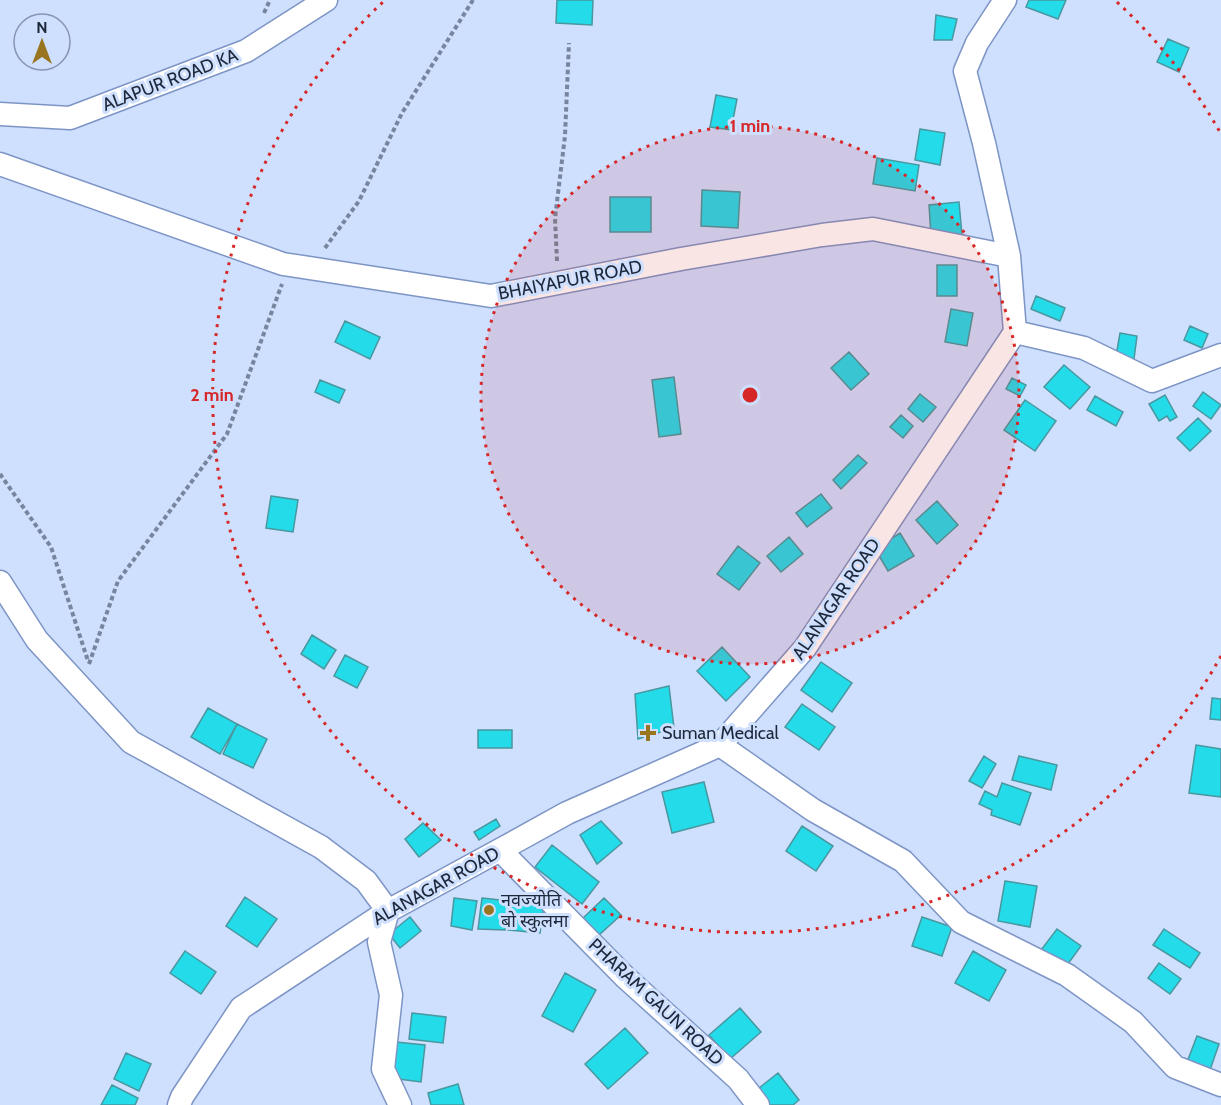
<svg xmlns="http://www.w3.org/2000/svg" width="1221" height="1105" viewBox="0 0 1221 1105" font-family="Cabin,'Noto Sans Devanagari',sans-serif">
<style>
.building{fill:#24dbe9;stroke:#49979f;stroke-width:1.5}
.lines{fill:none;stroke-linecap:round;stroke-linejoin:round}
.minor-casing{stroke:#7d95c5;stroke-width:25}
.path{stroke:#78859e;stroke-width:4;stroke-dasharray:4.5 3;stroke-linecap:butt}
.minor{stroke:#fff;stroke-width:22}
.ring{fill:none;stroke:#d62828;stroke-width:3;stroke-dasharray:3 6}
.poi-dot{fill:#9a7520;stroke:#cfdffe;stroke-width:2}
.labels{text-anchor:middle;stroke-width:6;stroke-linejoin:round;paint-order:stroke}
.street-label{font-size:18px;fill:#1d273a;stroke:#cfdffe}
.poi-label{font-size:18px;fill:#1d273a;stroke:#cfdffe;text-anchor:start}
.centre{fill:#d62828;stroke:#cfdffe;stroke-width:3}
.ring-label{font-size:18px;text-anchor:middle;font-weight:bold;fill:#d62828;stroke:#cfdffe;stroke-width:6;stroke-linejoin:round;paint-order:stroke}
</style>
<rect width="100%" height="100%" fill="#cfdffe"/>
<!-- building -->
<path class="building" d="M557 0H593L592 25 556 23Z
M1029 0H1066L1058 19 1026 7Z
M936 15 957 19 952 40H934Z
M1168 39 1189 48 1179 72 1157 62Z
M716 95 737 99 731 130 710 127Z
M920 129 945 133 940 165 915 160Z
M877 158 919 165 915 191 873 184Z
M702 190 740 192 738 228 701 226Z
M610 197H651V232H610Z
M959 202 962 235 931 237 929 205Z
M937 265H957V296H937Z
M1036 296 1065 308 1060 321 1031 309Z
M951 309 973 313 967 346 945 342Z
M345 321 380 337 370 359 335 342Z
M1190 326 1208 334 1202 348 1184 340Z
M1120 333 1137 336 1134 359 1116 356Z
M849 352 869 374 851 390 831 368Z
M1064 365 1090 387 1070 409 1044 387Z
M674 377 681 434 659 437 652 380Z
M1012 378 1026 385 1020 396 1006 389Z
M320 380 345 390 339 403 315 392Z
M1203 392 1221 405 1211 419 1193 406Z
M920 394 936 407 923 422 908 409Z
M1165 395 1177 417 1170 421 1167 416 1159 421 1149 404Z
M1095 396 1123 412 1116 426 1087 410Z
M1025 400 1056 421 1035 451 1004 430Z
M901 415 913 426 903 438 890 427Z
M1198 418 1211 431 1190 451 1177 438Z
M858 455 867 463 841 489 833 480Z
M821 494 832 508 807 527 796 513Z
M271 496 298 500 293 532 266 528Z
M937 501 958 525 937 544 916 520Z
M900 533 914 556 888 571 875 549Z
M789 537 803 554 781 572 767 556Z
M738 546 760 563 739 590 717 574Z
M312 635 336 650 324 669 301 654Z
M722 647 750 677 726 701 697 671Z
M345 655 368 667 357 688 334 676Z
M821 662 852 683 832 712 801 690Z
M669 686 674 728 638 739 635 694Z
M1212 698 1221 699V720L1210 719Z
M802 704 835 727 819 750 785 727Z
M208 708 237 724 220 754 191 737Z
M237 724 267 739 253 768 223 754Z
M478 730H512V748H478Z
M1196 745 1221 749V797L1189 793Z
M984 756 996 764 982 788 969 781Z
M1019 756 1057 765 1051 790 1012 780Z
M704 782 714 822 672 833 662 792Z
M1002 783 1031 793 1020 825 991 815 992 810 979 804 985 791 997 797Z
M496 819 500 826 479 840 474 832Z
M601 821 622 843 597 864 580 835Z
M423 823 441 840 419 857 405 839Z
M802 826 833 846 816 871 786 851Z
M552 845 599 882 582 904 535 867Z
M1005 881 1037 886 1030 927 998 921Z
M245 897 277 919 257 947 226 926Z
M454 898 477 901 472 930 451 926Z
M482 898 509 901 505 930 478 929Z
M604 898 621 915 598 936 582 919Z
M511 902 544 906 540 933 508 930Z
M410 917 421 931 400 948 389 934Z
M922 917 952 927 942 956 912 946Z
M1057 929 1081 946 1065 968 1041 950Z
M1164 929 1200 953 1190 968 1153 945Z
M185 951 216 972 201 994 170 973Z
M973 951 1006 970 989 1001 955 983Z
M1159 963 1181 979 1170 994 1148 978Z
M565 973 596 990 573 1032 542 1016Z
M740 1008 761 1032 730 1059 709 1035Z
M412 1013 446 1017 443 1043 409 1039Z
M625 1028 648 1053 608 1089 585 1064Z
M1197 1036 1219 1044 1210 1070 1187 1062Z
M396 1042 425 1045 421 1082 391 1078Z
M126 1053 151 1064 139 1091 114 1079Z
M778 1073 799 1100 793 1105H764L754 1092Z
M458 1084 464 1105H431L428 1093Z
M112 1085 138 1098 135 1105H101Z"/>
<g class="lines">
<!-- minor casing -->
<g class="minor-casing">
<path id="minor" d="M0 114 70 118 246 51 326 0
M0 164 283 264 491 296 681 259 822 235 873 229 1009 256
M1015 332 1084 348 1152 381 1221 355
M0 582 37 640 131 742 321 847 366 881 388 911
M720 745 813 810 903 861 961 922 1067 975 1133 1022 1175 1067 1221 1085
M500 850 625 977 738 1079 758 1105
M388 911 379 942 391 995 383 1069 400 1105
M179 1105 182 1097 241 1008 388 911 500 850 567 813 720 745 805 648 1015 332 1009 256 984 143 965 71 977 43 1005 0"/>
</g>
<!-- path -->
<path class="path" d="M264 13 270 0
M325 248 359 201 402 113 473 0
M557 261 555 218 565 136 569 43
M0 474 51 547 88 661
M89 664 118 581 227 434 282 284"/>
<!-- minor -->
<use href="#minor" class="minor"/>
</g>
<!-- distance rings -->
<circle cx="750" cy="395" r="269" fill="#d62828" fill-opacity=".12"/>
<g class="ring">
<circle cx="750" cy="395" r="269"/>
<path d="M1221 656A538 538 0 1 1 383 2M1117 2A538 538 0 0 1 1221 134"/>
</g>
<!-- markers -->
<g class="poi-dot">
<path d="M645 724h6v6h6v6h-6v6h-6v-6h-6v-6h6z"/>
<circle cx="489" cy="910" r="6"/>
</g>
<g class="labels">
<!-- street labels -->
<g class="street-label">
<text transform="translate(170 80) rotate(-21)" y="6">ALAPUR ROAD KA</text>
<text transform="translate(570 280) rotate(-11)" y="6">BHAIYAPUR ROAD</text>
<text transform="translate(836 599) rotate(-56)" y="6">ALANAGAR ROAD</text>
<text transform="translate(436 886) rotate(-29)" y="6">ALANAGAR ROAD</text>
<text transform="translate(656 1002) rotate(43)" y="6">PHARAM GAUN ROAD</text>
</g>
<!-- poi labels -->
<g class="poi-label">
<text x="662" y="739">Suman Medical</text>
<text x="501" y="906">नवज्याेति<tspan x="501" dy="21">बाे स्कुलमा</tspan></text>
</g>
</g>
<circle cx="750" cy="395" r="9" class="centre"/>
<g class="ring-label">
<text x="750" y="132">1 min</text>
<text x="212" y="401">2 min</text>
</g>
<!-- north arrow -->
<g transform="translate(42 42)"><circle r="28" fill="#cfdffe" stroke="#8895b0" stroke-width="1.5"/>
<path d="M0-4.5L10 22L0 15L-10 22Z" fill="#9a7520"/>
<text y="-9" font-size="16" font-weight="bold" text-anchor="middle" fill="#1d273a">N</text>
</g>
</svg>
